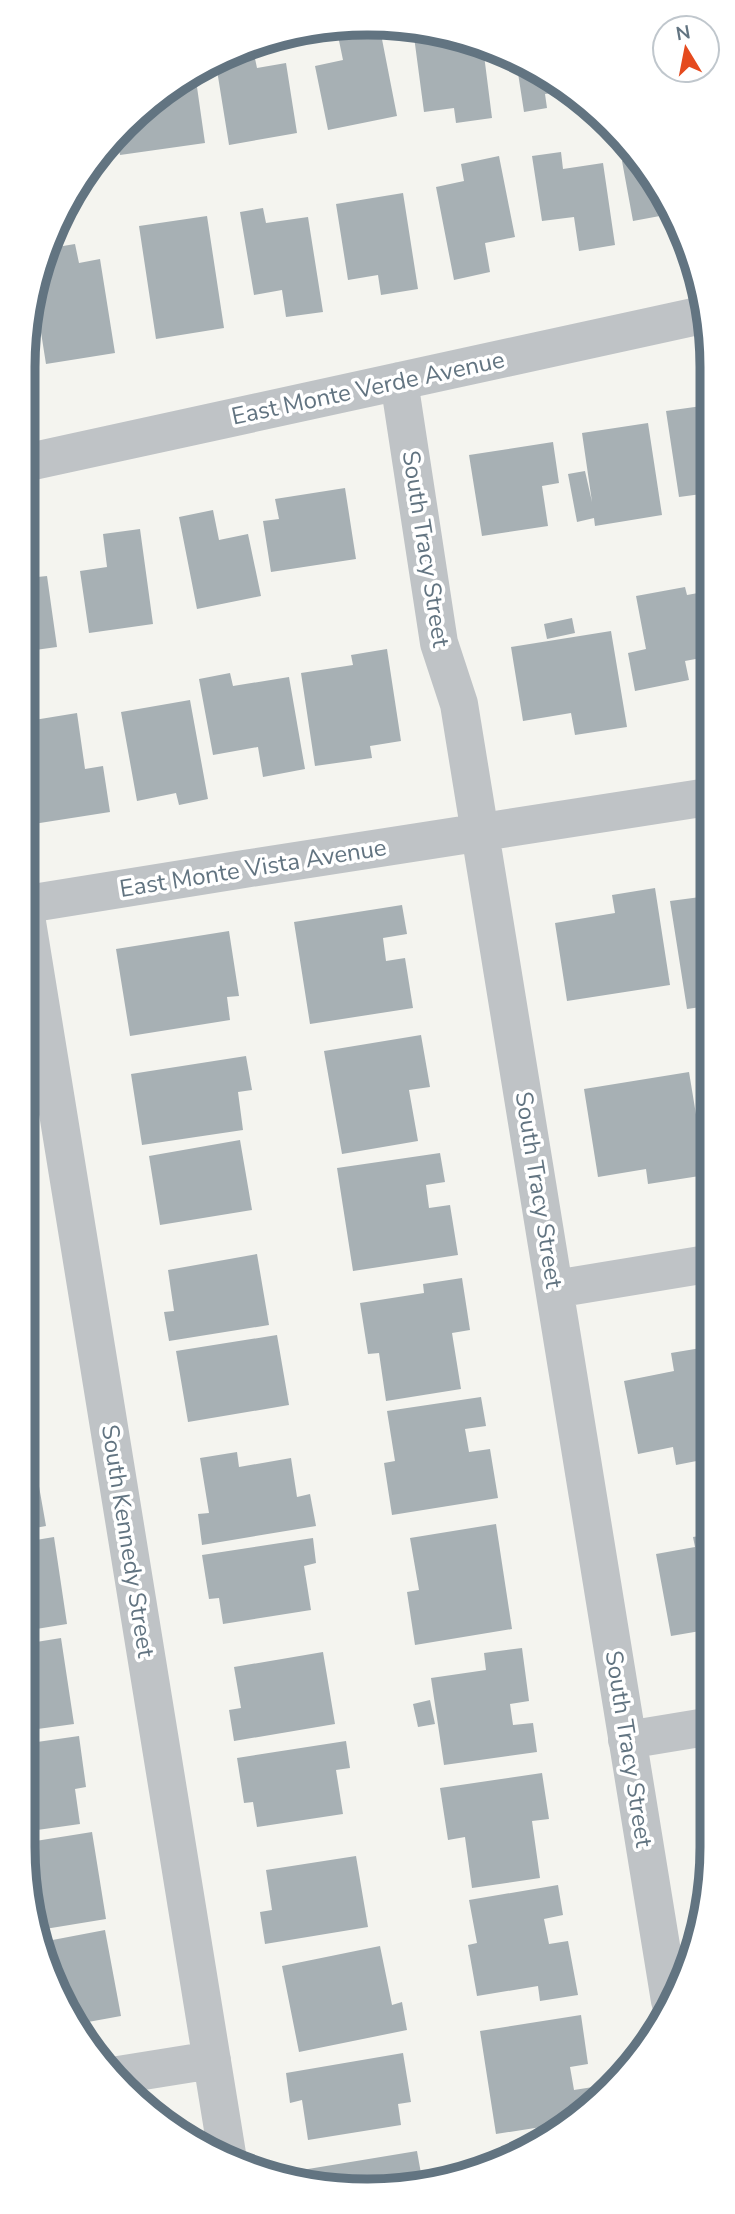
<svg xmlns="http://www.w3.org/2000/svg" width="735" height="2214" viewBox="0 0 735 2214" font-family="'Nunito Sans',sans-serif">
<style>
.building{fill:#a7b0b4}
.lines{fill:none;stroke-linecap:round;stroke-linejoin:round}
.minor{stroke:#bfc3c6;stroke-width:38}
.labels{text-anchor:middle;stroke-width:7;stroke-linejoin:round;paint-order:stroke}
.street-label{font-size:24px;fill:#627481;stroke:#fff}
.rim{fill:none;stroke:#627481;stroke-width:9}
</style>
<rect width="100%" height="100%" fill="#f4f4ef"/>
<!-- building -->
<path class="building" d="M343 29H380L397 116 328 130 315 66 343 60 337 31Z
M413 29H435L451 35 452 42 464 40 483 47 492 118 456 123 454 108 424 112Z
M253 49 257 68 286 63 297 133 229 145 216 64Z
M516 60 540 69 566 91 545 94 547 108 524 112Z
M195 73 205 143 120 155 117 139 176 81Z
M561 152 563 169 603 163 615 245 579 251 574 217 542 221 532 156Z
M499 156 515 237 485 243 490 272 454 280 436 187 464 181 461 164Z
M639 158 676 213 633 221 622 161Z
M403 193 418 289 381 295 378 275 348 280 336 204Z
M263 208 266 223 308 217 323 312 286 317 282 290 254 295 240 212Z
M207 216 224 328 156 339 139 226Z
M75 244 79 263 100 259 115 353 46 364 34 288 51 248Z
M709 405V493L679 497 666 411Z
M648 423 662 515 595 526 594 518 577 522 568 474 585 471 592 502 582 433Z
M553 442 559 483 542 486 548 526 482 536 469 455Z
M345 488 356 559 271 572 263 521 279 519 275 499Z
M213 510 219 540 248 534 261 596 197 609 179 517Z
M140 529 153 624 89 633 80 571 107 567 103 534Z
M47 576 57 647 28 651V578Z
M685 587 687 595 709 591 708 666 706 657 685 661 689 680 635 691 628 653 646 649 636 596Z
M572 618 575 633 547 639 544 624Z
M611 631 627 727 575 735 571 713 523 721 511 647Z
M387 649 401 741 370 746 372 758 315 766 301 673 353 665 351 655Z
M230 673 233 686 289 677 305 769 263 777 258 747 213 755 199 679Z
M190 700 208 799 179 805 176 793 137 801 121 712Z
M77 713 85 769 103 766 110 812 27 825 28 721Z
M655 888 670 985 567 1001 555 923 615 913 612 895Z
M708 896V1006L687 1009 670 901Z
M402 905 407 934 383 938 386 961 405 958 413 1008 310 1024 294 922Z
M229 931 239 996 227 997 230 1020 130 1036 116 949Z
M421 1035 430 1087 409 1090 418 1141 342 1154 324 1051Z
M246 1056 252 1090 238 1092 243 1130 142 1145 131 1074Z
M689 1072 706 1175 648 1184 646 1169 598 1177 584 1089Z
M240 1140 252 1210 160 1225 149 1156Z
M440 1153 445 1182 426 1185 429 1208 450 1205 458 1255 353 1271 337 1168Z
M257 1254 269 1325 169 1341 164 1312 174 1311 168 1270Z
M462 1278 470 1330 452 1333 461 1389 386 1401 379 1353 368 1354 360 1303 424 1293 423 1284Z
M277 1335 289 1405 188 1422 176 1351Z
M707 1347V1459L676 1465 673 1447 638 1454 624 1381 674 1371 671 1353Z
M481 1397 486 1426 465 1429 469 1452 490 1449 498 1498 392 1515 384 1463 395 1461 387 1411Z
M237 1452 239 1467 291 1458 297 1497 310 1494 316 1526 202 1545 198 1514 209 1513 200 1458Z
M37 1475 46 1526 24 1530V1478Z
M496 1524 512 1629 415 1645 407 1592 419 1590 410 1538Z
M706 1535V1630L671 1636 656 1554 695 1547 693 1537Z
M54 1537 67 1624 24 1631V1542Z
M313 1538 316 1563 304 1566 311 1610 223 1624 219 1598 209 1599 202 1555Z
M61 1638 74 1724 23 1731 24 1644Z
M522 1648 529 1701 510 1704 513 1725 533 1723 537 1752 444 1765 431 1678 486 1670 484 1653Z
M323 1652 335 1724 234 1741 229 1710 241 1708 234 1667Z
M430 1700 435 1724 418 1727 413 1704Z
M79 1736 86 1787 75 1789 80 1824 23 1832V1744Z
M346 1741 350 1768 336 1770 343 1814 257 1827 253 1802 244 1803 237 1758Z
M542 1773 549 1819 532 1821 540 1878 472 1888 465 1837 448 1840 440 1788Z
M92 1832 106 1919 39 1930 23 1843Z
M356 1856 368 1927 265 1944 260 1912 272 1910 266 1870Z
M558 1885 563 1915 544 1919 549 1944 568 1941 578 1995 540 2001 538 1986 477 1996 468 1945 477 1943 469 1900Z
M105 1930 121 2016 77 2024 49 1978 42 1942Z
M380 1946 392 2005 402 2002 407 2030 299 2052 282 1966Z
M581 2015 588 2064 570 2067 574 2090 593 2087 595 2101 573 2122 496 2134 480 2031Z
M403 2053 411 2102 398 2104 401 2125 308 2140 302 2100 290 2103 286 2073Z
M537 2140 503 2157 501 2146Z
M417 2151 422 2179 408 2183 323 2188 304 2183 302 2170Z"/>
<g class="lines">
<!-- minor -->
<path class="minor" d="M399 381 439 643 459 704 670 2001
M29 462 707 314
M27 904 244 869 708 797
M27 922 228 2160
M555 1289 707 1264
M627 1740 706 1727
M112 2076 212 2060"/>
</g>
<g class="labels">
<!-- street labels -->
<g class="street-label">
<text transform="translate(368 388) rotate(-12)" y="8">East Monte Verde Avenue</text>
<text transform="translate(426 549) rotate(81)" y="8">South Tracy Street</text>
<text transform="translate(253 868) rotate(-9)" y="8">East Monte Vista Avenue</text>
<text transform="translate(539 1190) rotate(81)" y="8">South Tracy Street</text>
<text transform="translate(128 1541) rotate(81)" y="8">South Kennedy Street</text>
<text transform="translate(629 1749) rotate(81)" y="8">South Tracy Street</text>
</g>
</g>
<!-- crop -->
<path d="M0 0H735V2214H0ZM367 35H368A332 332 0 0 1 700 367V1847A332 332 0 0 1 368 2179H367A332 332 0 0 1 35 1847V367A332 332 0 0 1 367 35Z" fill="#fff" fill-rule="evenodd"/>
<path class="rim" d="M367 35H368A332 332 0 0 1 700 367V1847A332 332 0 0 1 368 2179H367A332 332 0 0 1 35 1847V367A332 332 0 0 1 367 35Z"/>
<!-- north arrow -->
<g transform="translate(686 49) rotate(350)"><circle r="33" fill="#ffffff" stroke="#c0c7cd" stroke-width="2"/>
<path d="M0-5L12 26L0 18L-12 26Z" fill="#e54a1e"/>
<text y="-10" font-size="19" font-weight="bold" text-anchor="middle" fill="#627481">N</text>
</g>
</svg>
